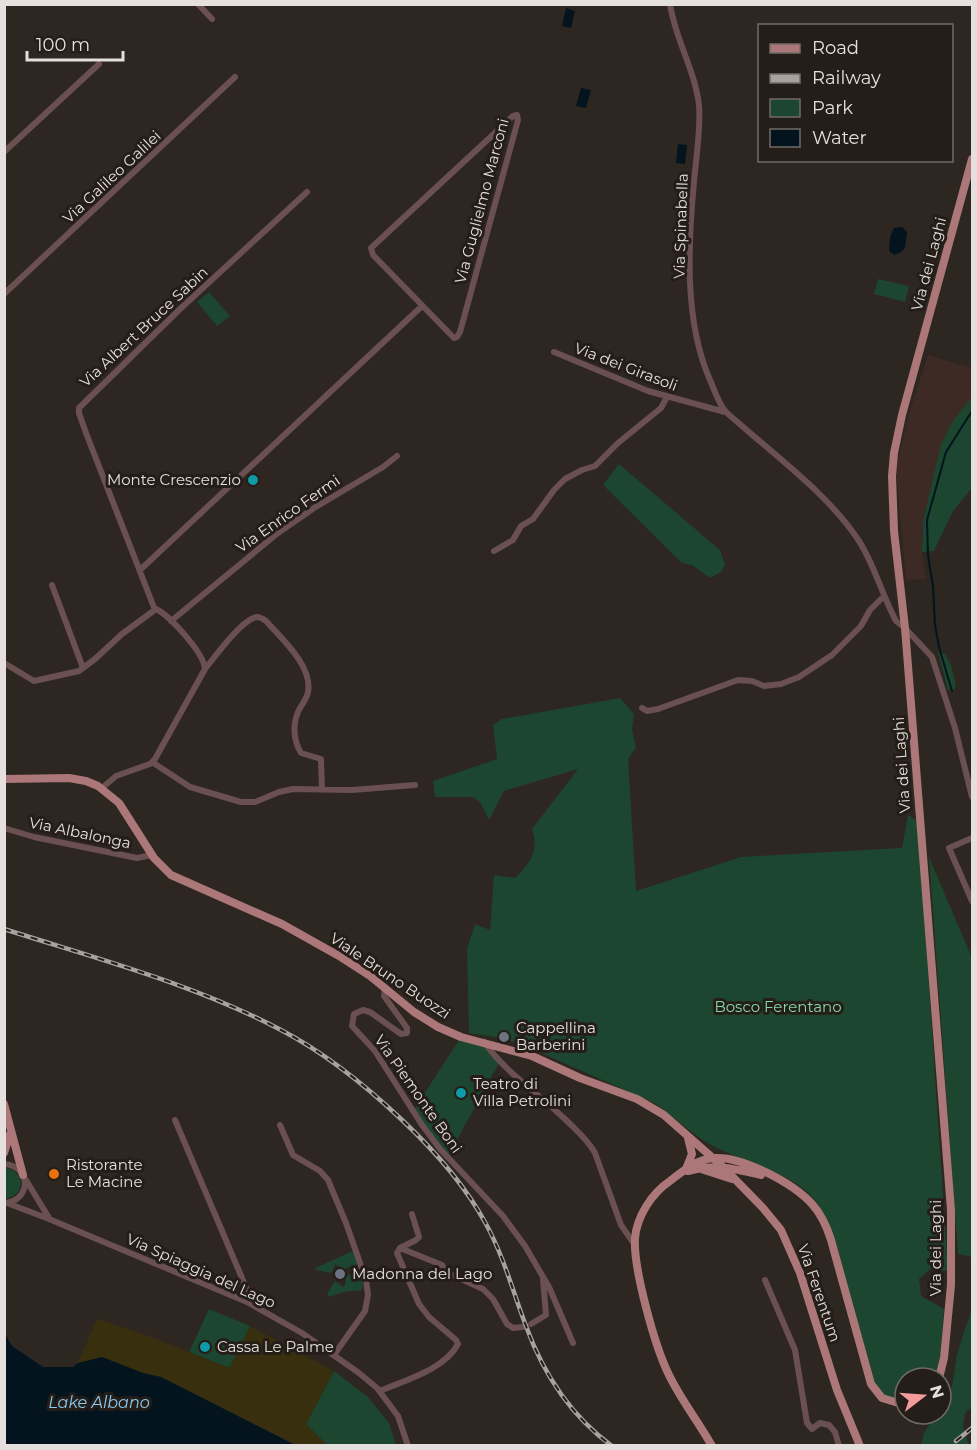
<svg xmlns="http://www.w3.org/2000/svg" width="977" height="1450" viewBox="0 0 977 1450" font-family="Montserrat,sans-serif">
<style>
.industrial{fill:#3d2a24}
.green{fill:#1c462f}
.sand{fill:#372f0e}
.water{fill:#03141e}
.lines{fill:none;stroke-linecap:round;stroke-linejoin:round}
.stream{stroke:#03141e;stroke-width:2}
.minor{stroke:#6b5051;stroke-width:6}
.major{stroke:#ac7778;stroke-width:8}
.rail-casing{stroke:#a7a29e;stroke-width:4.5}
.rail{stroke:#241d18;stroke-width:2;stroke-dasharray:7;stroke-linecap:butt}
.culture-dot{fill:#0f9aa8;stroke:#241d18;stroke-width:2}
.worship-dot{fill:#6b7280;stroke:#241d18;stroke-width:2}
.food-dot{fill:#e8710a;stroke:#241d18;stroke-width:2}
.labels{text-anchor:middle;stroke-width:6;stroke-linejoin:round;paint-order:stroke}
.street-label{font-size:15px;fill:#e5e0dd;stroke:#241d18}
.poi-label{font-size:15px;fill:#e5e0dd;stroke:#241d18;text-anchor:start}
.park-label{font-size:15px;fill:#84d9a7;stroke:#241d18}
.water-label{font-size:16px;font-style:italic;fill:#89ccf4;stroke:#241d18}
</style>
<rect width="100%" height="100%" fill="#2d2621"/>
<!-- industrial -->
<path class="industrial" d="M928 355 972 368V397L953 421 932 486 923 521 922 552 926 579 906 580 896 469 908 417Z"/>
<!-- green -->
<path class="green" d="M878 279 909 286 905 302 874 294Z
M209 292 230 316 217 326 197 302Z
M972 397V488L953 511 934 551 922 552 923 521 941 444 953 421Z
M619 464 720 550 725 565 721 572 710 578 692 565 682 563 603 485Z
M938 652 945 654 951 665 956 686 953 691 948 690Z
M620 698 634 714 632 729 636 748 628 759 636 891 741 857 902 848 908 815 916 820 920 849 948 1271 930 1269 919 1279 921 1296 944 1309 940 1363 935 1378H905V1402L886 1397 876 1389 828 1222C824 1214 819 1205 813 1198 789 1172 750 1164 719 1149 694 1137 676 1118 654 1103L528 1047 502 1038 469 1033 467 949 475 924 490 930 494 875 515 878C531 862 539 852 532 829L578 769 504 791 489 820 480 802 473 797H435L433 781 497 759 493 725 502 719Z
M929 857 972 958V1257L958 1254Z
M461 1037 484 1042 500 1061 447 1158 413 1111Z
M5 1168C26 1170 26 1197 5 1198Z
M353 1251 358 1264 344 1269 335 1264 332 1273 316 1270 315 1268Z
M360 1270 363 1283 362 1290 343 1292 329 1297 327 1294 335 1281 344 1287 347 1276Z
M209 1309 250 1326 230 1368 189 1352Z
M972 1309V1407L965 1413 963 1426 969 1445H921L924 1433 936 1414H941V1408C955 1394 953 1373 957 1355 961 1339 967 1324 972 1309Z
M334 1371 368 1397 389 1423 396 1445H327L306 1424Z"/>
<!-- sand -->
<path class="sand" d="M97 1319 144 1334 229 1368 250 1326 334 1371 306 1424 327 1445H296L161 1377 78 1362Z"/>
<!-- water -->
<path class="water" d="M566 8 575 11 571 28 562 26Z
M581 88 591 90 586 108 576 106Z
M678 144 687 145 685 164 676 163Z
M902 227 907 232C905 245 908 251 894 255L889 251 890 237 894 228Z
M5 1334 12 1346 43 1367H73L78 1363 102 1357 143 1373 161 1377 295 1445H5Z"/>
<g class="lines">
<!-- stream -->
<path class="stream" d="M952 691 939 647 935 625 933 586 928 556 927 520 946 452 972 411"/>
<!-- minor -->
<path class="minor" d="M198 4 212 19
M670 4C675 39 695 70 699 105 701 130 696 157 694 182 688 245 684 321 710 380 715 391 718 403 726 412 769 451 828 493 859 541 875 566 882 595 896 621L905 628 932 657 955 728 972 797
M517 115 518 120 460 332 457 337 454 338 373 255 371 248 513 116Z
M4 152 99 64
M4 294 235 77
M554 352 648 391 725 412
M494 551 513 540 521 526 533 519 554 490 565 479 582 470 595 466 618 443 661 408 667 397
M140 570 422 306
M52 585 83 668
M155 610 86 433 79 413V408L179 310 307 192
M171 621 278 533 314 508 383 467 397 456
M4 663 34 681 79 671 95 659 122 634 156 609C170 616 204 653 205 669L155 759 150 764 116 776 102 788
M205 669C215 657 242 619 257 617 261 617 263 619 266 621 281 638 313 666 308 692 307 698 303 703 300 708 292 722 293 740 301 753L321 759 322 790
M642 708 647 711 658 709 738 680 752 681 764 686 781 684 799 677 832 655 861 626 870 610 884 596
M152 762 190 787 241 802H255L279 792 293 789 352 790 415 785
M4 828 34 837 137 858 152 855
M972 838 949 848 972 901
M385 987 384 996 407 1028V1033L401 1034 370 1012 363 1010 354 1014 352 1026 375 1051 422 1125 440 1149 503 1216 525 1246 549 1287 573 1343
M484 1042C506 1073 540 1095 567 1121 577 1131 588 1140 595 1153L621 1225 635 1245
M175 1120 253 1304
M280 1125 293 1155 320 1171 328 1180 346 1223 366 1280 368 1295 365 1311 334 1355
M4 1164C31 1166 32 1199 6 1203
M26 1180 49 1218
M7 1203 49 1219 247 1302 302 1333 359 1373 377 1388 398 1416 408 1446
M400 1248 416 1240 419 1237 412 1214
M765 1280 795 1350 807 1423 812 1429 820 1423 829 1425 835 1432 839 1446
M531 1324 546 1315 543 1279
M380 1391C405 1380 444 1370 458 1344L456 1340 429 1317 419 1304 397 1253 400 1248 442 1265 446 1272 483 1289 493 1299 507 1324 513 1328 523 1327"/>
<!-- major -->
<path class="major" d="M4 779 69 778 86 781 98 786 119 803 154 858 171 875 282 924 339 956 370 976 414 1012 438 1027 461 1037 532 1056 580 1078 637 1099 664 1115 723 1167 763 1208 781 1230 800 1273 837 1390 860 1446
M4 1104 23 1175
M4 1153 10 1134
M686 1169 692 1154 688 1138
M704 1170 732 1179
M688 1171C717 1164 732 1168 761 1175
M939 1378 944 1358 951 1285V1210L905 628 894 531 892 476 894 453 902 415 972 159
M712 1446C698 1421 681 1400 669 1375 655 1347 633 1268 635 1238 637 1216 652 1193 670 1181 683 1171 697 1159 714 1158 742 1156 793 1183 812 1204 821 1214 827 1227 831 1240L871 1384 882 1398 905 1405"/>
<!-- rail casing -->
<g class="rail-casing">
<path id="rail" d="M4 929C98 959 194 984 281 1030 325 1053 365 1085 401 1119 434 1150 465 1185 486 1224 504 1257 513 1292 526 1326 543 1373 571 1416 612 1446
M956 1441 972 1428"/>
</g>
<!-- rail -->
<use href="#rail" class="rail"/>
</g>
<!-- markers -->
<g class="culture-dot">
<circle cx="253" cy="480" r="6"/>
<circle cx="461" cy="1093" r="6"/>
<circle cx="205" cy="1347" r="6"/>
</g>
<g class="worship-dot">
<circle cx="504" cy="1037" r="6"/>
<circle cx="340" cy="1274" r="6"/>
</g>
<circle class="food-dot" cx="54" cy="1174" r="6"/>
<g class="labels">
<!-- street labels -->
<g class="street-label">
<text transform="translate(112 177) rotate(-43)" y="5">Via Galileo Galilei</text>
<text transform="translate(482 201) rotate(-75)" y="5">Via Guglielmo Marconi</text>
<text transform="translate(681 226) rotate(-88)" y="5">Via Spinabella</text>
<text transform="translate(929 264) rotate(-75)" y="5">Via dei Laghi</text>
<text transform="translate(144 327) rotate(-43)" y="5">Via Albert Bruce Sabin</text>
<text transform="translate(626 367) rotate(21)" y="5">Via dei Girasoli</text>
<text transform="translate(288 514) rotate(-35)" y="5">Via Enrico Fermi</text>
<text transform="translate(902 765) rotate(-94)" y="5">Via dei Laghi</text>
<text transform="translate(80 833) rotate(12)" y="5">Via Albalonga</text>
<text transform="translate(390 976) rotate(34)" y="5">Viale Bruno Buozzi</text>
<text transform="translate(418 1094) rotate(55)" y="5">Via Piemonte Boni</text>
<text transform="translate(936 1248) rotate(-90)" y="5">Via dei Laghi</text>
<text transform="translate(201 1271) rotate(24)" y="5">Via Spiaggia del Lago</text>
<text transform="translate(819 1293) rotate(71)" y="5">Via Ferentum</text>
</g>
<!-- poi labels -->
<g class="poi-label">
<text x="241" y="485" text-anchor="end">Monte Crescenzio</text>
<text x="516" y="1033">Cappellina<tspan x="516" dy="17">Barberini</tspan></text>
<text x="473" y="1089">Teatro di<tspan x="473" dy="17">Villa Petrolini</tspan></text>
<text x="66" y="1170">Ristorante<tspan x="66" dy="17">Le Macine</tspan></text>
<text x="352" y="1279">Madonna del Lago</text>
<text x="217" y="1352">Cassa Le Palme</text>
</g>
<!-- park labels -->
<g class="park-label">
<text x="778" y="1012">Bosco Ferentano</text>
</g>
<!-- water labels -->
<g class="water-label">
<text x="99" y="1408">Lake Albano</text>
</g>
</g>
<!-- border -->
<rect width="977" height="1450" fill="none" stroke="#e5e0dd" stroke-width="12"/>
<!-- legend -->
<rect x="758" y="24" width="195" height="138" fill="#241d18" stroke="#716b67" stroke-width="1.5"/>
<rect x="770" y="44" width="30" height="9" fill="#ac7778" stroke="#716b67" stroke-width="1.5"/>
<text x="812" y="54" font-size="18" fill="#e5e0dd">Road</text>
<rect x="770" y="74" width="30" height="9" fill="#a7a29e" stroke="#716b67" stroke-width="1.5"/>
<text x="812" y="84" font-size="18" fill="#e5e0dd">Railway</text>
<rect x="770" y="99" width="30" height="18" fill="#1c462f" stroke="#716b67" stroke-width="1.5"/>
<text x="812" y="114" font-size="18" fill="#e5e0dd">Park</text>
<rect x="770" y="129" width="30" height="18" fill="#03141e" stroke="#716b67" stroke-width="1.5"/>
<text x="812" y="144" font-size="18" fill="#e5e0dd">Water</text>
<!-- north arrow -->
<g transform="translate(923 1396) rotate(73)"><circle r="28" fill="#241d18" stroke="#716b67" stroke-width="1.5"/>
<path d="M0-4.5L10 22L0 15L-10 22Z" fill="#f59b9c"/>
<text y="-9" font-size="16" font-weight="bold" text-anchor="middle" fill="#e5e0dd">N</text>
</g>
<!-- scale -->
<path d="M27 51v9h96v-9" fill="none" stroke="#e5e0dd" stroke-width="3"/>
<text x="36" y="51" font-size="18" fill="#e5e0dd" stroke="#241d18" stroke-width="4.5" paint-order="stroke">100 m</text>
</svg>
